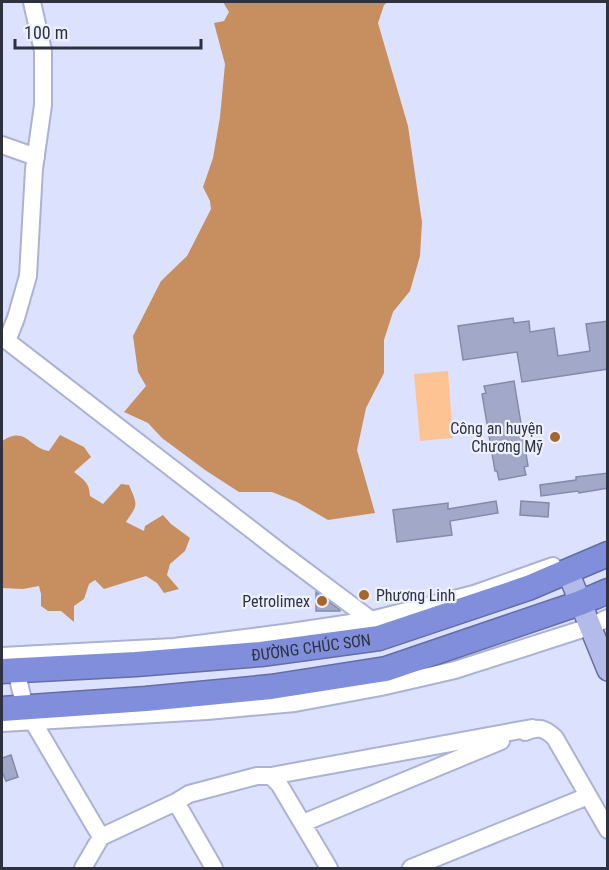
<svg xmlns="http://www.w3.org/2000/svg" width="609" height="870" viewBox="0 0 609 870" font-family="'Roboto Condensed',sans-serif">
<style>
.green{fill:#fec393}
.water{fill:#c78f60}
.building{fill:#a1a8c8;stroke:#848aaa;stroke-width:1.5}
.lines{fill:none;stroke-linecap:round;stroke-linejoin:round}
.minor-casing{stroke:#abb2d3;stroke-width:20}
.major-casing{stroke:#646da4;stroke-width:24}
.highway-casing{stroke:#646da4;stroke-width:27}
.minor{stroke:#fff;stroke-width:16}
.major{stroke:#b3bbe9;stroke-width:21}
.highway{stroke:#818edb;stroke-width:24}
.poi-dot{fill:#a6672e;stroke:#edf0fe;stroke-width:2}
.labels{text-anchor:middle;stroke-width:4.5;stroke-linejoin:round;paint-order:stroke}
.poi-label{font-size:16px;fill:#2e313e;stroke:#edf0fe;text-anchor:end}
.street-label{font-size:16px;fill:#2e313e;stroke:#edf0fe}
</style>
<rect width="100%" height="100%" fill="#dce2fe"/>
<!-- green -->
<path class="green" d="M448 371 453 438 420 441 414 374Z"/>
<!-- water -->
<path class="water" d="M223 2H388L384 5 378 23 408 126 422 222 420 256 410 291 393 312 384 340V373L366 408 357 450 375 513 328 520 297 502 272 492H239L205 470 162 438 148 423 124 412 146 386 138 372 133 336 161 281 187 256 211 209 210 201 203 187 213 158 220 117 225 64 214 23 224 21 229 12Z
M60 435 84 447 91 457 74 472C85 481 89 482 90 496L103 504 121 484 129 485C138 506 138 504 126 522L144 531 145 526 163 515 171 524 190 538 185 551 170 564 167 575 179 589 164 593 157 583 146 576 104 589 95 580 89 584 84 599 74 606V622L61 611H48L41 606V594L39 586 23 589 2 588V441C26 425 29 448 49 451Z"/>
<!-- building -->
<path class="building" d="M513 318 514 323 529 321 530 332 554 328 558 356 590 351 586 324 608 321V369L522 382 517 352 463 360 458 326Z
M514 381 528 466 524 467 526 475 499 480 497 471H495L482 394 486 393 484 386Z
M608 473V488L579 493 578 491 541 496 540 485 576 480V477Z
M496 501 498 513 450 521 452 535 397 542 393 510 448 503V509Z
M521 501 549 503 548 517 520 515Z
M316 592 340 610V611H316Z
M11 755 18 777 6 781 3 774H2V758Z"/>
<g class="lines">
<!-- minor casing -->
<g class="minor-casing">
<path id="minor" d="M2 145 36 157
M2 337 279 551 375 623
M7 341 16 318 28 276 34 169 43 105V51L32 2
M2 656 174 647 291 632 371 620 474 594 553 566
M14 662 25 708 101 837
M2 723 207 711 295 703 381 687 455 670 589 627 608 618
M525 732C538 726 545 728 555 738L608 830
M271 776 279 784 329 868
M176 802 214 868
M303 823 501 741
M83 868 101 837 176 802 189 794 257 776H271L532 728
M411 868 588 796"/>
</g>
<!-- major casing -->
<g class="major-casing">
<path id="major" d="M568 572 608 670"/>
</g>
<!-- highway casing -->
<g class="highway-casing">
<g id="highway">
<path id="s1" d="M2 671 136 664 261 654 379 638 528 588 608 554"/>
<path d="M2 709 146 699 271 687 386 669 580 603 608 591"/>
</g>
</g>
<!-- minor -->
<use href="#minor" class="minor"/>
<!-- major -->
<use href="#major" class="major"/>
<!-- highway -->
<use href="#highway" class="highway"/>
</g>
<!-- markers -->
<g class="poi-dot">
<circle cx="555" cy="437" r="6"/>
<circle cx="364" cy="595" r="6"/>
<circle cx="322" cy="601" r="6"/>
</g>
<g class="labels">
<!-- poi labels -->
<g class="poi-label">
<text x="543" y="434">Công an huyện<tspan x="543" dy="18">Chương Mỹ</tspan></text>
<text x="376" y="601" text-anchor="start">Phương Linh</text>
<text x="310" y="607">Petrolimex</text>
</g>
<!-- street labels -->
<g class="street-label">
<text dy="6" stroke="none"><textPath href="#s1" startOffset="310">ĐƯỜNG CHÚC SƠN</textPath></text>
</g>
</g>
<!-- border -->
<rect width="609" height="870" fill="none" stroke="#2e313e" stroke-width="6"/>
<!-- scale -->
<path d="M15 39v9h186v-9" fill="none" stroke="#2e313e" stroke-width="3"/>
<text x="24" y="39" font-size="18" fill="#2e313e" stroke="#edf0fe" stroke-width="4.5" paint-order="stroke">100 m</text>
</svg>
